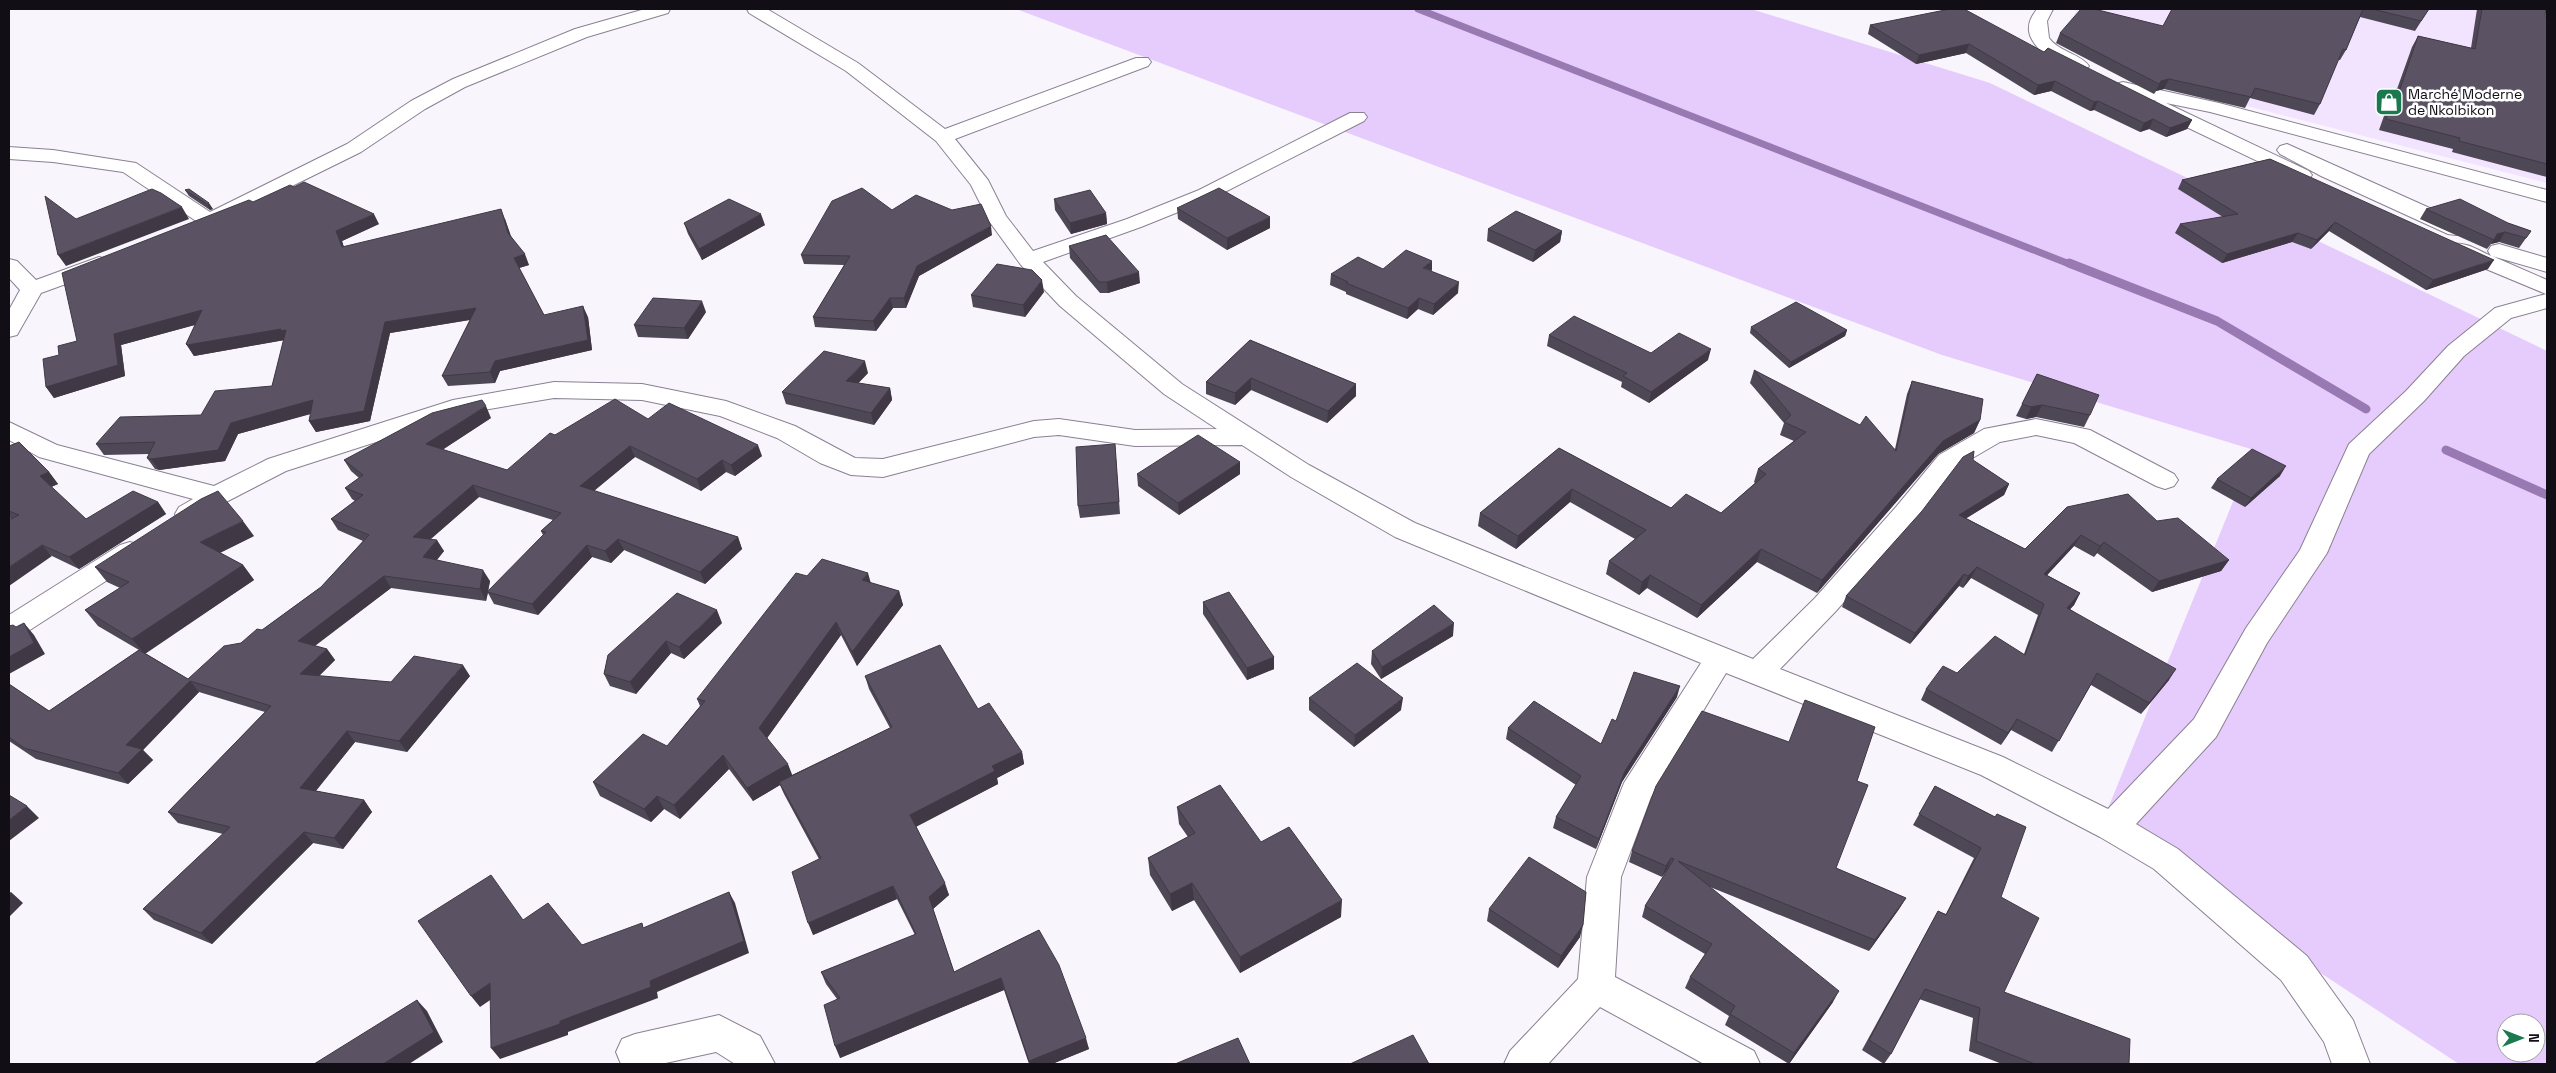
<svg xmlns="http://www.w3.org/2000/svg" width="2556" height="1073" viewBox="0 0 2556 1073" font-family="'Space Grotesk',sans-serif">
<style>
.built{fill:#f2e3ff}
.green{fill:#e6ccfc;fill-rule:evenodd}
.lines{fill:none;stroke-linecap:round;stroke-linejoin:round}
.stream-far1{stroke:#9979b2;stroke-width:7}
.stream{stroke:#9979b2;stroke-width:9}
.minor-casing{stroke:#8a8092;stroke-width:2}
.minor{fill:#fff;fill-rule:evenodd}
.wall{fill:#4e4755;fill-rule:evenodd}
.shaded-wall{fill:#403945}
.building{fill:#5b5263;stroke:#403945}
.labels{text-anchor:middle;stroke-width:5;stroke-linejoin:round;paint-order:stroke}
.far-poi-label{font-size:14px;fill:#120e15;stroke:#fff;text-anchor:start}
</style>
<rect width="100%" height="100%" fill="#f9f5fd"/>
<!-- built -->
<path class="built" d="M2078 9H2547V183L2114 72 2060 34Z"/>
<!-- green -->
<path class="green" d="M1016 9H1751L1990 83 2547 351V1064H2459L2100 828 2254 450 1942 355ZM2506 1023H2536V1053H2506Z"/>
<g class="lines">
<!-- stream-far1 -->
<path class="stream-far1" d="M1418 9 2072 265"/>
<!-- stream -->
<path class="stream" d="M2069 263 2217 321 2366 409
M2446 450 2547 495"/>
<!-- minor casing -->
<g class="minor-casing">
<path id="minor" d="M645 9H670L668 13 587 37 465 87 425 109 361 152 209 227 202 225 123 172 53 162 9 159V147L53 150 136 163 210 212 347 144 411 101 453 79 575 29Z
M747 9H767L858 63 945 129 1136 58H1148L1151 62 1148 66 955 139 988 180 1006 216 1033 251 1127 219 1199 190 1350 113H1364L1367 117 1364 121 1213 198 1141 227 1043 262 1076 296 1182 384 1309 465 1415 523 1753 659 1815 598 1896 507 1939 455 1984 429 2036 419 2090 430 2174 474 2178 480 2174 486 2165 489 2156 486 2074 443 2036 435 2000 442 1957 467 1916 521 1835 612 1780 669 2003 757 2108 809 2194 719 2246 628 2300 550 2349 444 2406 391 2448 346 2495 308 2546 294 2450 254 2447 249 2450 244C2465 241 2478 250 2491 256L2488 251 2491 246 2499 244 2547 258V272L2492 256 2547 280V308L2511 318 2464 356 2424 401 2369 454 2327 553 2267 643 2216 737 2136 824 2178 849 2307 956 2353 1020 2370 1064H2332L2324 1042 2281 980 2154 869 2100 837 1981 775 1726 673 1651 797 1621 877 1615 977 1754 1051 1760 1064H1704L1600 1007 1548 1064H1504L1510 1051 1578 979 1587 877 1624 783 1701 663 1395 537 1291 477 1242 445 1135 446 1059 435 1034 437 883 477 851 475 820 463 777 438 720 416 642 400 554 398 466 413 286 471 226 502 199 521 189 523 179 521 175 514 179 507 193 499 39 457 9 440V422L57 445 214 486 268 459 453 400 554 382 642 384 726 401 795 426 855 458 883 459 1034 421 1059 419 1135 430 1217 429 1164 394 1060 306 1021 265 989 221 971 185 936 141 846 71 749 13Z
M2037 9H2053L2047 21 2049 38C2059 52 2081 54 2089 66L2086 70C2067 75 2032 51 2029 31 2028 22 2032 16 2037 9Z
M2123 82 2219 103 2547 190V202L2210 112 2166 103 2309 171 2312 175 2309 179H2295L2151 110 2149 106 2151 102 2157 101 2116 92 2114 88 2116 84Z
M2287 144 2443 214 2464 224 2467 229 2464 234 2456 235 2448 234 2321 176 2280 154 2277 150 2280 146Z
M99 257 107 259 110 264 107 269 41 293 17 335 9 337V310L20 290 9 278V259L17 261 36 280Z
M130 542 140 545 144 552 140 559 19 637 9 640V615L120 545Z
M719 1015 760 1036 775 1064H735L716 1052 661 1064H621L616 1052 622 1039 635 1034Z"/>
</g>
<!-- minor -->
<use href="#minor" class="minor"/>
</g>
<!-- wall -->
<path class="wall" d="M2172 9H2429L2415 31 2360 17 2346 50 2340 60H2338L2320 104 2314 115 2250 98 2245 108 2164 89 2156 91 2154 94 2056 43 2060 33 2163 26Z
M2477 9H2546L2545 16H2547V177L2452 152 2453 149 2379 130 2390 99 2396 89H2397L2412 47 2418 36 2471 48Z
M1870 25 2044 52 2192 120 2187 129 2166 137 2149 129 2140 132 2094 110 2090 111 2051 91 2034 95 1966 53 1916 64 1868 34Z
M2270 159 2488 269 2426 290 2329 231 2311 249 2292 242 2222 263 2175 233 2180 224 2223 217 2178 189 2182 180Z
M189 189 213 209 210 210 189 196 185 190Z
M1054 199 1106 213 1107 224 1071 234 1055 210Z
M253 202 379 224 342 241 344 247 505 219 511 236 529 265 519 268 544 315 588 317 592 350 500 371 495 383 448 386 442 376 470 320 390 333 370 421 316 432 309 421 311 414 238 434 225 461 159 470 155 469 147 458 149 454 104 455 96 444 201 415 272 386 284 340 194 356 186 344 195 325 121 345 125 376 54 398 46 387 59 355Z
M1177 208 1270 228 1227 250 1178 219Z
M2426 209 2508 223 2531 231 2519 248 2499 242 2491 244 2487 249 2420 219Z
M892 210 992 235 919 276 906 308H893L876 331 815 327 813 317 844 265 804 264 801 255Z
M684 223 765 225 702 260 688 234Z
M1488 229 1562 231 1560 242 1533 262 1487 241Z
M1069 246 1140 283 1108 293H1100L1070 258Z
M1383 269 1431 271 1458 293 1433 315 1418 309 1407 319 1346 294V292L1330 285 1331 274Z
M1044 292 1025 317 973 307 971 295Z
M706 312 688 339 638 337 634 325Z
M1751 327 1847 330 1845 336 1789 368 1750 333Z
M1549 335 1651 353 1708 360 1649 403 1621 387 1622 382 1547 346Z
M1250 340 1356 384V396L1327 423 1251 390 1235 405 1206 394V382Z
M1754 370 1895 449 1907 394 1912 381 1980 420 1974 433 1938 454 1817 593 1757 562 1697 618 1647 588 1639 595 1606 574 1609 561 1635 539 1570 502 1516 549 1478 526 1480 513 1559 448 1671 508 1721 513 1755 483 1754 482 1758 469 1794 441 1780 435 1784 423 1750 383Z
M868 373 858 383 890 388 892 400 874 425 786 404 782 392Z
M2037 374 2090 415 2084 427 2036 417 2026 419 2016 416Z
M491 418 442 450 507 470 555 435 648 419 762 456 735 476 726 472 701 491 635 457 594 491 738 537 742 549 705 584 624 550 611 563 592 557 538 615 494 604 488 593 486 601 391 588 315 646 327 649 335 660 319 676 391 682 470 676 407 752 355 742 316 791 364 800 372 812 343 849 313 843 212 944 154 920 143 909 223 834 178 823 168 812 265 712 199 692 143 750 153 760 128 784 36 759 9 741V684L49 711 139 650 98 626 85 610 120 588 107 582 95 567 254 536 220 553 243 565 254 580 145 653 188 679 241 643 262 630 321 587 363 541 338 530 331 519 355 501 352 499 345 488 359 478 351 471 344 460ZM479 497 553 520 541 531 543 535 488 592 490 581 437 560 444 551 431 539Z
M1115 444 1120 514 1080 518 1078 506Z
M9 446 49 472 58 484 51 487 86 519 158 502 166 514 79 569 52 556 11 519 9 518Z
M1973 460 2009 484 2004 495 1966 518 2025 549 2067 507 2157 521 2229 560 2221 571 2152 592 2097 553 2094 557 2074 546 2047 575 2080 593 2074 605 2070 609 2169 680 2141 714 2091 685 2052 752 2011 730 2001 745 1921 700 1926 689 1957 673 2024 654 2038 615 1971 578 1963 588 1959 586 1910 644 1842 607 1846 596Z
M1240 462V474L1179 515 1138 486 1137 474Z
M2280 476 2245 507 2211 488 2217 479Z
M871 583 899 591 903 605 857 666 841 635 767 738 792 775 890 728 869 689 865 676 978 709 1022 752 1024 764 997 778 998 784 916 826 949 895 933 909 954 972 1039 930 1089 1049 1052 1064H1029L1004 990 840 1058 837 999 826 984 821 972 915 935 897 899 813 935 819 859 784 794 780 785 753 801 729 769 680 819 664 809 651 822 600 796 593 782 667 746 700 706 697 699Z
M1203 602 1274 657V669L1247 680 1203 614Z
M722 623 684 659 671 653 636 694 610 686 604 674 608 655Z
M1453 636 1381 679 1371 664 1372 651Z
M1677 697 1622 782 1596 849 1553 828 1556 817 1576 785 1506 739 1508 728 1601 744 1616 721Z
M1309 698 1401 710 1354 747 1309 710Z
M1857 781 1836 868 1906 898 1899 909 1869 951 1710 887 1833 1002 1789 1064 1725 1025 1729 1016 1685 988 1690 977 1705 954 1642 917 1645 906 1668 869 1662 877 1629 862 1632 851Z
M1935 786 1995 817 1997 814 2001 897 2004 992 2129 1064H2002L1969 1051 1973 1018 1919 999 1891 1054 1884 1064 1862 1050 1932 922 1938 911 1946 914 1974 858 1913 825Z
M1177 807 1261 842 1341 917 1240 973 1194 900 1172 911 1150 875 1148 858 1188 837 1179 824Z
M1489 909 1580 937 1558 968 1487 921Z"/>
<!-- shaded-wall -->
<path class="shaded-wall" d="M1969 44 1966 53 1916 64 1919 55Z
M2169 79 2164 89 2156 91 2154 94 2161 81Z
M2055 81 2051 91 2034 95 2038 85Z
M2098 101 2094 110 2090 111 2094 102Z
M2153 119 2149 129 2140 132 2144 123Z
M2192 120 2187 129 2166 137 2170 128Z
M209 203 213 209 210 210 207 204Z
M182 207 189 219 66 266 58 255Z
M501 209 505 219 513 243 508 233Z
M1106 213 1107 224 1071 234 1070 223Z
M374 214 379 224 342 241 347 258 342 247 336 231Z
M761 214 765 225 702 260 699 249Z
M1270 217V228L1227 250V238Z
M2335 222 2329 231 2311 249 2317 240Z
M991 226 992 235 919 276 906 308 904 298 917 266Z
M1562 231 1560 242 1533 262 1535 250Z
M2505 232 2499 242 2491 244 2497 234Z
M2298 233 2292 242 2222 263 2227 254Z
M525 254 529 265 519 268 514 258Z
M2494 260 2488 269 2426 290 2433 280Z
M1432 261V271L1423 268Z
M1139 272 1140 283 1108 293 1107 282Z
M1042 280 1044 292 1025 317 1023 305Z
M1459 282 1458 293 1433 315 1434 304Z
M890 298 893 308 876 331 873 321Z
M1419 298 1418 309 1407 319 1408 308Z
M702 301 706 312 688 339 684 328Z
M583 306 588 317 592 350 500 371 495 383 490 372 495 361Z
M476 308 481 318 390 333 370 421 316 432 309 421 385 322Z
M202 310 209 321 121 345 125 376 54 398 46 387 114 334Z
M281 329 286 330 285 340 194 356 187 345Z
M1847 330 1845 336 1789 368 1791 362Z
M1711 349 1708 360 1649 403 1651 392Z
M865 361 868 373 849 393 846 381Z
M1251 378V390L1235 405V393Z
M1356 384V396L1327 423 1328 411Z
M890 388 892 400 874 425 871 413Z
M313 400 320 411 238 434 225 461 159 470 151 459 231 423Z
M2042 405 2036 417 2026 419 2031 407Z
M486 406 491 418 433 456 426 444Z
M1980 420 1974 433 1938 454 1817 593 1822 580 1943 441Z
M758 445 762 456 735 476 731 465Z
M630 446 635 457 585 498 580 486Z
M722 460 726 472 701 491 697 479Z
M1240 462V474L1179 515 1178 503Z
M2286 466 2280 476 2245 507 2251 498Z
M49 472 58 484 49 488 40 476Z
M2009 484 2004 495 1954 526 1959 515Z
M473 485 479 497 420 548 413 537Z
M1572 489 1570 502 1516 549 1518 536Z
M158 502 166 514 79 569 69 557Z
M243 521 254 536 211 557 200 542Z
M2081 535 2074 546 2038 585 2044 574Z
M738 537 742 549 705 584 700 572Z
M618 539 624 550 611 563 605 551Z
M437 540 444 551 430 568 423 557Z
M2104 542 2097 553 2094 557 2100 546Z
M42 545 52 556 9 586V567Z
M587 545 592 557 538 615 532 604Z
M1761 549 1757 562 1697 618 1701 605Z
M2229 560 2221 571 2152 592 2159 581Z
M243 565 254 580 145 654 132 639Z
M1977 567 1971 578 1963 588 1968 576Z
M483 570 490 581 486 601 480 589Z
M868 573 872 587 862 580Z
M1964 574 1959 586 1910 644 1915 633Z
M1650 575 1647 588 1639 595 1642 582Z
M384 576 391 588 306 652 298 641Z
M899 591 903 605 857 666 852 652Z
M2080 593 2074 605 2061 619 2067 608Z
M717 610 722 623 684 659 679 647Z
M836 622 841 635 765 741 759 728Z
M24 623 34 635 45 654 9 674V657Z
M1454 623 1453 636 1381 679 1382 667Z
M666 641 671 653 636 694 630 682Z
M327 649 335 660 309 686 300 674Z
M1274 657V669L1247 680V668Z
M463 665 470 676 407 752 399 741Z
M2176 669 2169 680 2141 714 2149 703Z
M190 681 199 692 143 750 153 760 128 784 118 773 126 745Z
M1680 686 1677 697 1622 782 1596 849 1599 839 1625 771Z
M1403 698 1401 710 1354 747 1355 735Z
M2017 719 2011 730 2001 745 2008 733Z
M347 731 355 742 309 799 300 788Z
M1022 752 1024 764 997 778 998 784 914 828 910 815 992 766Z
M723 755 729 769 680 819 674 805Z
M788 764 793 777 779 782 780 785 753 801 747 788Z
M657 796 664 809 651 822 644 809Z
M364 800 372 812 343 849 334 838Z
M27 806 39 818 9 841V820Z
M304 832 313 843 212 944 201 933Z
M1671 858 1667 869 1662 877 1666 866Z
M945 883 949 895 933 909 929 897Z
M1192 883 1194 900 1172 911 1170 894Z
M893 886 897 899 813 935 808 923Z
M11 892 23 903 9 917V893Z
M729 892 735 903 749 953 657 992 658 998 568 1032V1035L500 1059 491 1048 560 1021 650 981Z
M1906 898 1899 909 1869 951 1875 940Z
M1342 900 1341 917 1240 973V957Z
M1583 925 1580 937 1558 968 1561 956Z
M1001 978 1004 990 840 1058 835 1046Z
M490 983 499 994 480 1007 471 996Z
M1839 991 1833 1002 1789 1064 1794 1053Z
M417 1000 427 1011 443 1042 409 1064H383Z
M1086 1038 1089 1049 1052 1064H1030L1029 1061Z"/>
<!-- building -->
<path class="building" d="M1950 9H1964L2044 52 2048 48 2192 120 2170 128 2153 119 2144 123 2098 101 2094 102 2055 81 2038 85 1969 44 1919 55 1870 25Z
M2081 9H2094L2163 26 2172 9H2363L2346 50 2343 49 2320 104 2255 88 2251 97 2169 79 2161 81 2159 84 2060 33Z
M2372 9H2429L2421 21Z
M2482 9H2546L2545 16H2547V164L2459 141 2460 138 2386 119 2396 89H2400L2418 36 2475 49Z
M2270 159 2494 260 2433 280 2335 222 2317 240 2298 233 2227 254 2180 224 2238 214 2182 180Z
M304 182 374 214 336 231 342 247 501 209 508 233 525 254 514 258 544 315 583 306 588 340 495 361 490 372 442 376 476 308 385 322 364 411 309 421 313 400 231 423 218 450 151 459 147 458 155 442 96 444 120 417 201 415 215 391 272 386 286 330 280 331 281 329 187 345 186 344 202 310 114 334 118 365 46 387 43 359 59 355 58 346 77 341 62 273 249 200 253 202 290 185 294 187Z
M862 188 892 210 916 195 952 210 981 204 991 226 917 266 904 298H890L873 321 813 317 850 256 801 255 832 201Z
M1219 188 1270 217 1227 238 1177 208Z
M152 189 161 193 182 207 58 255 45 196 76 219Z
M189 189 209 203 207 204 185 190Z
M1090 190 1106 213 1070 223 1054 199Z
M729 199 761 214 699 249 684 223Z
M2460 199 2508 223 2531 231 2526 238 2505 232 2497 234 2494 240 2426 209Z
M1516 211 1562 231 1535 250 1488 229Z
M1106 235 1139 272 1107 282H1099L1069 246Z
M1406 250 1432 261 1423 268 1459 282 1434 304 1419 298 1408 308 1346 283 1348 282 1331 274 1358 257 1383 269Z
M997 264 1032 270 1042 280 1023 305 971 295Z
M653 298 702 301 684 328 634 325Z
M1796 302 1847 330 1791 362 1751 327Z
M1574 316 1651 353 1679 333 1711 349 1651 392 1623 376 1627 373 1549 335Z
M1250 340 1356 384 1328 411 1251 378 1235 393 1206 382Z
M824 351 865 361 846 381 890 388 871 413 782 392Z
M1754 370 1860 425 1866 416 1896 451 1912 381 1983 399 1980 420 1943 441 1822 580 1761 549 1701 605 1650 575 1642 582 1609 561 1646 530 1572 489 1518 536 1480 513 1559 448 1671 508 1686 494 1721 513 1766 474 1758 469 1806 432 1784 422 1791 415Z
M2037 374 2099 395 2090 415 2042 405 2031 407 2022 404Z
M615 399 648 419 669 403 758 445 731 465 722 460 697 479 630 446 580 486 738 537 700 572 618 539 605 551 587 545 532 604 487 592 546 532 541 531 561 513 473 485 413 537 437 540 423 557 483 570 480 589 384 576 298 641 327 649 300 674 391 682 414 656 463 665 399 741 347 731 300 788 364 800 334 838 304 832 201 933 143 909 230 827 168 812 271 706 190 681 126 745 142 749 118 773 24 748 9 737V684L49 711 139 650 188 679 224 646 241 643 257 629 262 630 321 587 369 535 331 519 363 495 345 488 363 475 344 460 432 413 482 400 486 406 426 444 507 470 550 433 555 435Z
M1198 435 1240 462 1178 503 1137 474Z
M19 442 49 472 40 476 86 519 133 491 158 502 69 557 42 545 9 567V520L19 515 9 511V446Z
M1115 444 1119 502 1078 506 1076 447Z
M2252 449 2286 466 2251 498 2217 479Z
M1974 451 1973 460 2009 484 1959 515 2025 549 2067 507 2128 494 2157 521 2178 518 2229 560 2159 581 2104 542 2100 546 2081 535 2044 574 2080 593 2067 608 2176 669 2149 703 2097 673 2059 741 2017 719 2008 733 1926 689 1943 666 1957 673 1995 636 2025 655 2044 604 1977 567 1968 576 1964 574 1915 633 1846 596 1922 511 1963 457Z
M218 491 243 521 200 542 243 565 132 639 85 610 129 582 95 567 201 499Z
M822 559 868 573 862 580 899 591 852 652 836 622 759 728 788 764 747 788 723 755 674 805 657 796 644 809 593 782 643 734 667 746 705 701 697 699 796 573 807 576Z
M1229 592 1274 657 1247 668 1203 602Z
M677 593 717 610 679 647 666 641 630 682 604 674 608 655Z
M1434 605 1454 623 1382 667 1372 651Z
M24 623 34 643 9 657V626L13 625 16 627Z
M940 645 978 709 989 703 1022 752 992 766 995 771 910 815 945 883 929 897 954 972 1039 930 1059 965 1086 1038 1029 1061 1001 978 835 1046 824 1005 840 998 821 972 916 934 893 886 808 923 792 872 821 858 779 782 892 727 865 676Z
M1357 663 1403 698 1355 735 1309 698Z
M1634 672 1680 686 1625 771 1599 839 1556 817 1581 776 1508 728 1534 701 1601 744 1612 719 1616 721Z
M1805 700 1875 727 1857 781 1868 785 1836 868 1906 898 1875 940 1678 861 1839 991 1794 1053 1730 1014 1735 1006 1690 977 1712 944 1645 906 1674 859 1671 858 1666 866 1632 851 1656 786 1702 711 1789 742Z
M1220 785 1261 842 1289 827 1342 900 1240 957 1192 883 1170 894 1148 858 1195 833 1177 807Z
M1935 786 1995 817 1997 814 2026 827 2001 897 2039 918 2004 992 2130 1039 2129 1064H2035L1976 1041 1980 1008 1925 989 1891 1054 1869 1040 1938 911 1946 915 1981 848 1919 814Z
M9 795 27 806 9 820Z
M1529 857 1586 892 1583 925 1561 956 1489 909Z
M491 875 523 920 548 903 582 945 642 923 643 928 729 892 744 941 650 981 651 987 560 1021V1024L491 1048 490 983 471 996 418 921Z
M417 1000 434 1032 383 1064H314Z
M1413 1035 1429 1064H1350Z
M1238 1038 1250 1064H1175Z"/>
<!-- icons -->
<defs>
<g id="shop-square" transform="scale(1.4375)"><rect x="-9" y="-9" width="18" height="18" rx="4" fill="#1a794f" stroke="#fff"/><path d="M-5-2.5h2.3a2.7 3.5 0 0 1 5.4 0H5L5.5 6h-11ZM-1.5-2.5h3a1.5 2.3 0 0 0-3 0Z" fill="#fff"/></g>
</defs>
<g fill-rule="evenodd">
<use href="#shop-square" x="2389" y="102"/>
</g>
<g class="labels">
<!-- far-poi labels -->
<g class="far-poi-label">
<text x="2408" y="99">Marché Moderne<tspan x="2408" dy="16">de Nkolbikon</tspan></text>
</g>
</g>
<!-- border -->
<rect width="2556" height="1073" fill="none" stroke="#120e15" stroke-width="20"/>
<!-- north arrow -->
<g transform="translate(2521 1038) rotate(90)"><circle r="24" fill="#ffffff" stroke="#a09fa1"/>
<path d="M0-4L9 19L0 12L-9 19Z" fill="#1a794f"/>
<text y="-8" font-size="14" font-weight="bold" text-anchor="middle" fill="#120e15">N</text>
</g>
</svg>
